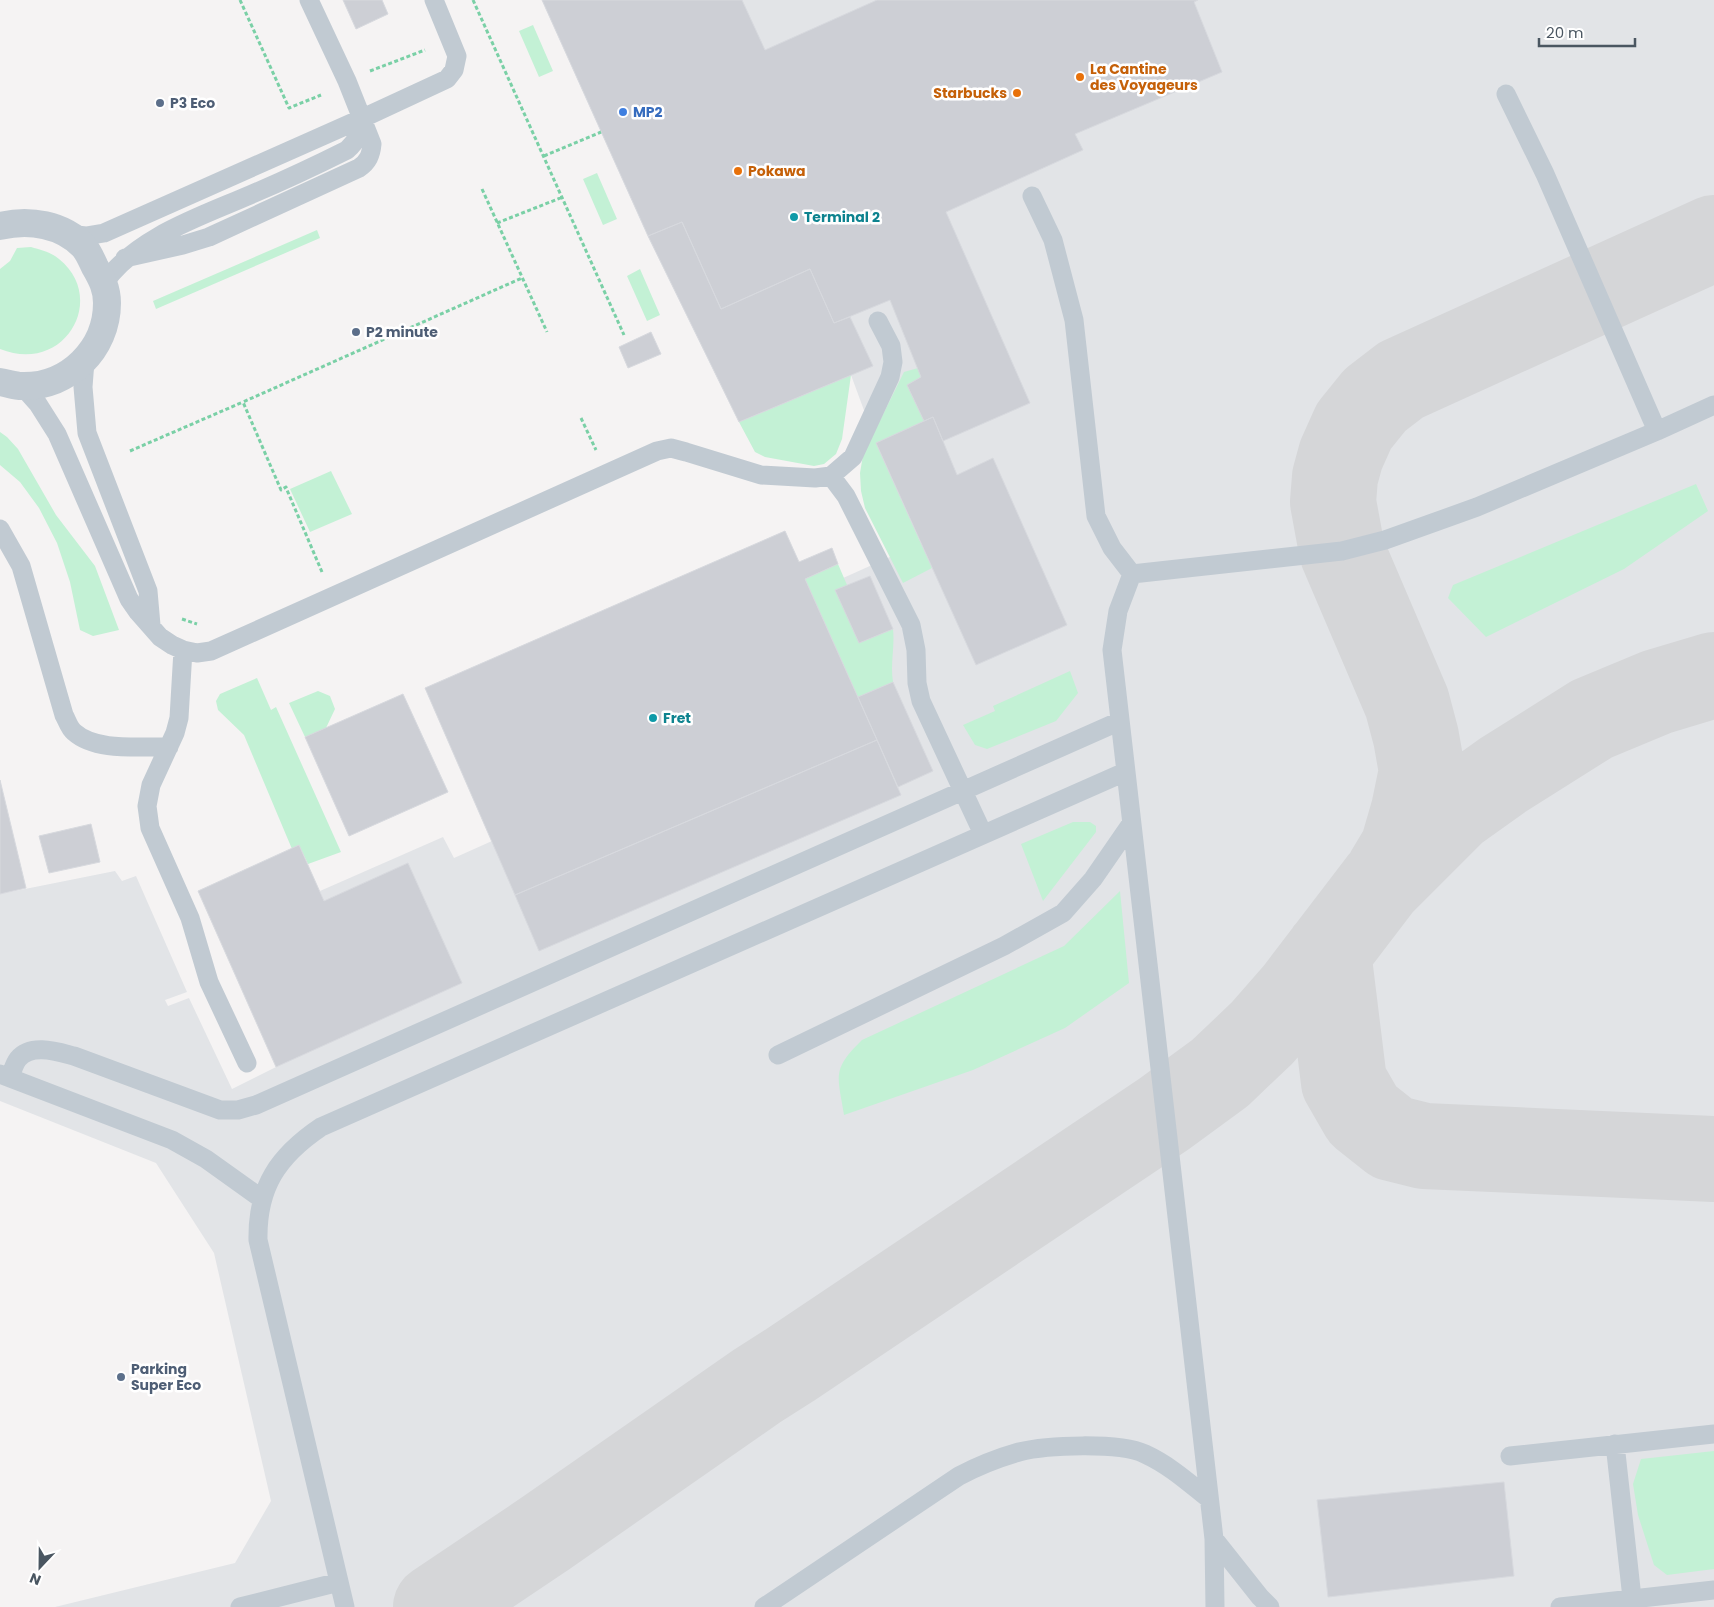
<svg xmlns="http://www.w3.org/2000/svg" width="1714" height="1607" viewBox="0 0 1714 1607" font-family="Poppins,sans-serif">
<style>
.airport{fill:#e2e4e7}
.green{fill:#c3f1d5}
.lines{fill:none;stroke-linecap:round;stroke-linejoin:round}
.taxiway{stroke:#d5d6d8;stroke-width:86}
.building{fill:#cdcfd5;stroke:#d7d9de}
.path{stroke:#7ad0a6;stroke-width:3;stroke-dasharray:4 2.5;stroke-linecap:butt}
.service{stroke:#c1cad2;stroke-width:19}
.minor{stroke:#c1cad2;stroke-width:28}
.food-dot{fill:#e8710a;stroke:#fff;stroke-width:2}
.service-dot{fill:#5c6f8a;stroke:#fff;stroke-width:2}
.shop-dot{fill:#3f7fe0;stroke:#fff;stroke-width:2}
.culture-dot{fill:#0f9aa8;stroke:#fff;stroke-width:2}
.labels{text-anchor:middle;stroke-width:5;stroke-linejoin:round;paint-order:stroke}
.food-label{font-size:14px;font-weight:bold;fill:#c56008;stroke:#fff;text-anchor:start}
.service-label{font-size:14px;font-weight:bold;fill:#4e5e75;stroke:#fff;text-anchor:start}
.shop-label{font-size:14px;font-weight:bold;fill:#366cbe;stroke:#fff;text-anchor:start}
.culture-label{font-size:14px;font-weight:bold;fill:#0d838f;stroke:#fff;text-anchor:start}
</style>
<rect width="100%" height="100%" fill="#f5f3f3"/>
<!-- airport -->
<path class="airport" d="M542 0H1714V1607H55L235 1563 271 1501 214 1253 156 1163 0 1101V894L115 871 122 881 136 876 187 992 165 1000 168 1006 189 998 232 1089 276 1067 462 983 408 863 324 901 320 891 443 837 454 858 492 841 425 688 785 531 812 592 921 543 876 443 851 375 739 422 648 236Z"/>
<!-- green -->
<path class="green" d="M533 25 553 71 539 77 519 31Z
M597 173 617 219 603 225 583 179Z
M317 230 320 238 156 309 153 301Z
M31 247C41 250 51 252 59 259 108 298 65 375 0 349V269L10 261 17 248Z
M640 269 660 315 647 321 627 276Z
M918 368 921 377 907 385 924 421 876 443 932 568 903 583 865 508 861 491 860 473 863 455 904 372Z
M851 375 842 439 836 454 824 464 814 466 765 457 755 452 739 422Z
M0 432 7 437 18 449 56 515 95 566 119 630 93 636 80 630 70 582 57 543 39 508 20 482 0 465Z
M331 471 352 514 310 532 290 489Z
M1696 484 1708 511 1624 569 1486 637 1448 598 1453 585Z
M838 564 847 585 859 643 893 629C895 647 890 664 893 682L858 697 805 579Z
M1070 671 1078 693 1056 721 987 749 975 745 963 725 995 711 993 706Z
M257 678 271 710 276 707 341 852 308 864 299 845 292 849 244 735 218 710 216 701 220 694Z
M318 691 330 696 335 709 326 728 305 737 289 703Z
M1073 822H1090L1096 826V832L1043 901 1021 844Z
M1120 891 1129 983 1065 1028 973 1070 844 1115C838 1076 831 1070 862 1040L1064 946Z
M1714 1451V1569L1667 1575 1654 1565 1638 1515 1633 1484 1641 1459Z"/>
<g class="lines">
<!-- taxiway -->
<path class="taxiway" d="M1388 873 1403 848 1414 810 1422 771 1416 737 1407 703 1342 551 1333 502 1335 477 1341 455 1354 426 1375 400 1401 380 1714 238
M1328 952 1344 1082 1363 1115 1392 1138 1424 1146 1714 1159
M436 1607 546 1533 757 1386 790 1365 1164 1114 1220 1073 1262 1033 1297 993 1381 883 1454 810 1503 775 1592 719 1657 692 1714 675"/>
</g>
<!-- building -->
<path class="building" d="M343 0H382L388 14 356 29Z
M542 0H742L765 50 877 0H1198L1194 2 1222 72 1075 134 1083 150 946 212 1030 403 943 441 933 417 924 421 907 385 921 377 890 300 834 323 810 269 721 309 682 222 648 236Z
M682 222 721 309 810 269 834 323 850 317 873 366 739 422 648 236Z
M651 332 661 354 628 368 619 347Z
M933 417 957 475 993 458 1067 625 976 665 876 443Z
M785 531 799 562 832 548 838 564 805 579 877 740 515 895 425 688Z
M870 576 893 629 859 643 835 590Z
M893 682 933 771 898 787 858 697Z
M403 694 448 792 349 836 305 737Z
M877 740 901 795 539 951 515 895Z
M0 780 26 888 0 894Z
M91 824 100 862 49 873 39 836Z
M299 845 324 901 408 863 462 983 276 1067 198 891Z
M1504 1482 1514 1576 1328 1597 1317 1500Z"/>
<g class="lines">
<!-- path -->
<path class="path" d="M240 0 289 108 321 95
M473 0 624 335
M370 71 425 50
M544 156 601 132
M482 189 547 332
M497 223 563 197
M581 418 596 450
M130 451 243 402
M322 572 287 490 286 487 281 490 243 402 522 278
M182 619 197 624"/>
<!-- service -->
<path class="service" d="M1506 94 1545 174 1657 431
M1032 196 1053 240 1074 320 1096 516 1112 548 1132 574 1118 611 1112 650 1214 1539
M67 234 86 236 104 233 363 118 447 79 454 70 457 56 434 0
M125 258 183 245 209 237 359 168C368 162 371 155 372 144L347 81 309 0
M104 283C137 237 199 217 250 195 283 181 315 166 347 150 358 140 360 132 363 118
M85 361 83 387 87 433 148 591 151 625
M22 386 38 404 57 434 129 599 138 612 160 637 172 645 183 650 197 653 211 651 657 451 671 448 686 452 761 475 815 478 831 476 853 457 890 377 893 362 891 346 878 321
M831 476 846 496 911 625 916 650 917 683 921 701 983 834
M0 529 21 566 64 715C67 720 69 728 74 732 96 752 140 746 169 747
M1132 574 1342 551 1385 540 1477 507 1657 431 1714 405
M183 650 179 718 175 733 151 785 147 806 150 828 190 918 209 982 247 1063
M778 1055 1004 946 1063 913 1093 879 1131 824
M0 1074 172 1140 206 1159 262 1199
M10 1078C12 1072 14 1064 18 1059 31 1043 58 1052 74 1056L220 1110H238L256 1105 1120 721
M1615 1444 1633 1607
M1510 1456 1714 1434
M240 1607 339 1582
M345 1607 258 1240C257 1187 278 1156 321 1127L1125 772
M764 1607 959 1476C978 1466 998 1458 1019 1452 1047 1445 1119 1442 1145 1454 1169 1465 1188 1482 1208 1498
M1215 1607 1214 1539 1260 1597 1270 1607
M1560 1607 1714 1590"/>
<!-- minor -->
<path class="minor" d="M0 226C29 219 63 224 84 247 89 253 92 261 95 267 102 279 107 289 107 303 107 349 69 387 22 386 15 386 7 383 0 382"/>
</g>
<!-- markers -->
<g class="food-dot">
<circle cx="1080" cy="77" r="5"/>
<circle cx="1017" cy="93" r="5"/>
<circle cx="738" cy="171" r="5"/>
</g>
<g class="service-dot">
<circle cx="160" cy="103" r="5"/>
<circle cx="356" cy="332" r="5"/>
<circle cx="121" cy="1377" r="5"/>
</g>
<circle class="shop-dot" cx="623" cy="112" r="5"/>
<g class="culture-dot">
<circle cx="794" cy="217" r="5"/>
<circle cx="653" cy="718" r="5"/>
</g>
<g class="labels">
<!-- food labels -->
<g class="food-label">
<text x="1090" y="74">La Cantine<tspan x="1090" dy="16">des Voyageurs</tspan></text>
<text x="1007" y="98" text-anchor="end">Starbucks</text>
<text x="748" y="176">Pokawa</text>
</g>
<!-- service labels -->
<g class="service-label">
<text x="170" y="108">P3 Eco</text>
<text x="366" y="337">P2 minute</text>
<text x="131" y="1374">Parking<tspan x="131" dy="16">Super Eco</tspan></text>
</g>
<!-- shop labels -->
<g class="shop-label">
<text x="633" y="117">MP2</text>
</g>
<!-- culture labels -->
<g class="culture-label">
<text x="804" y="222">Terminal 2</text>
<text x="663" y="723">Fret</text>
</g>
</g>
<!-- north arrow -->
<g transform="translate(40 1567) rotate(202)" stroke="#ffffff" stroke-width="4" paint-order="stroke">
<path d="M0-4L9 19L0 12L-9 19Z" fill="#4a5661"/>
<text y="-8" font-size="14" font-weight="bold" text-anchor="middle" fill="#4a5661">N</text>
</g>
<!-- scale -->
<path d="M1539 38v8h96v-8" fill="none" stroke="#4a5661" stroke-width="2.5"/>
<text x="1546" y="38" font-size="15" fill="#4a5661" stroke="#ffffff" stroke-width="4" paint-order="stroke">20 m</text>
</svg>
